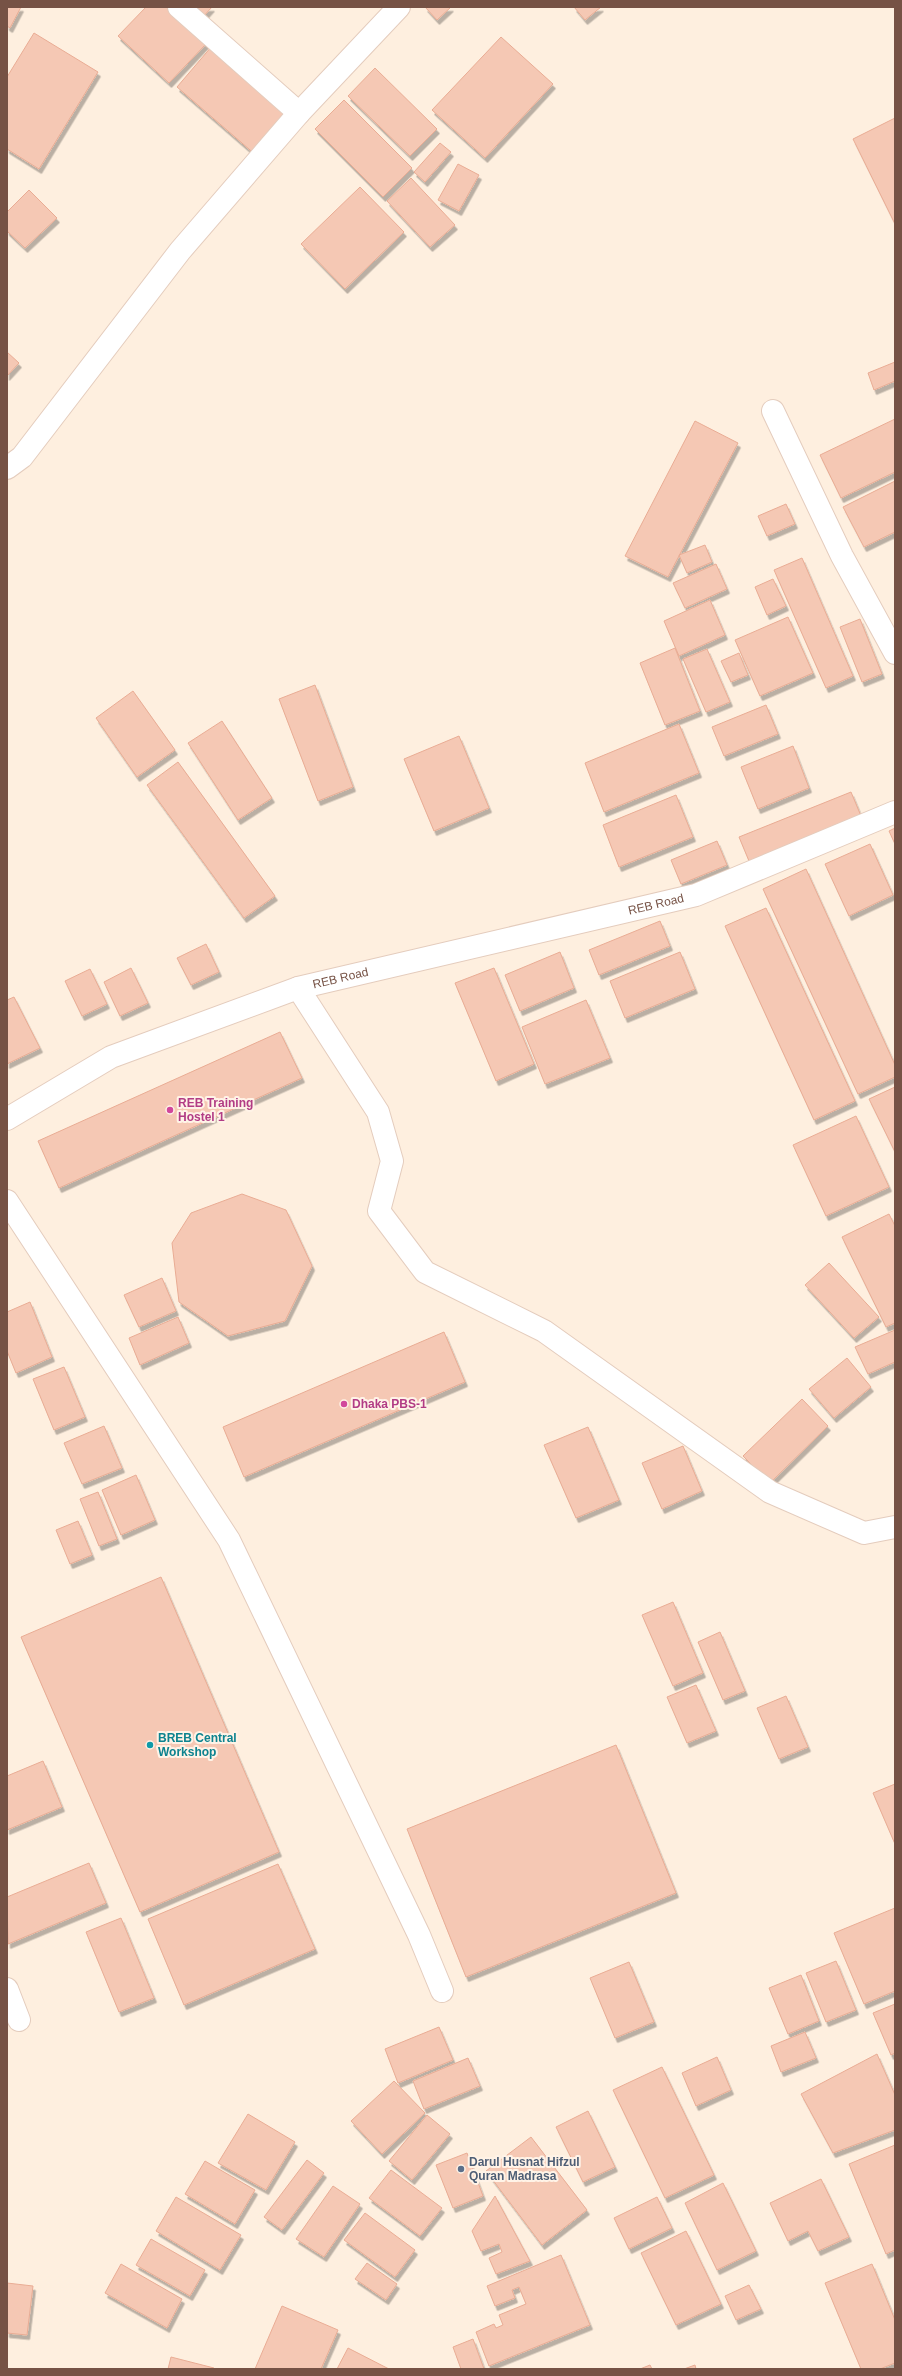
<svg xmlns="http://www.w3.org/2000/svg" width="902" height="2376" viewBox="0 0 902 2376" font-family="Arial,sans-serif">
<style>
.building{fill:#f5c8b4;stroke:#e9ac94;filter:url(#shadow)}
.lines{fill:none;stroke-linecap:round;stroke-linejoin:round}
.minor-casing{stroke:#e4ccbd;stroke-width:24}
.minor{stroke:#fff;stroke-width:22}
.hotel-dot{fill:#d1479c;stroke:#fff3e7;stroke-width:1.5}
.culture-dot{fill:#0f9aa8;stroke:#fff3e7;stroke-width:1.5}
.service-dot{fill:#5c6f8a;stroke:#fff3e7;stroke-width:1.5}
.labels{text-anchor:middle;stroke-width:4;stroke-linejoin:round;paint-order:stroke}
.street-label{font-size:12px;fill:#765245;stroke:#fff3e7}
.hotel-label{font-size:12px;font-weight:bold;fill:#b23c85;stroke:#fff3e7;text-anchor:start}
.culture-label{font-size:12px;font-weight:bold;fill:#0d838f;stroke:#fff3e7;text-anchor:start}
.service-label{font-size:12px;font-weight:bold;fill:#4e5e75;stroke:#fff3e7;text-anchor:start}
</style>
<defs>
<filter id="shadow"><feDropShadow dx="2.5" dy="4.5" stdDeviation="0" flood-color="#0004"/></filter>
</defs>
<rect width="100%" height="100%" fill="#feefdf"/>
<!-- building -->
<path class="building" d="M7 7H21L10 28 7 26Z
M146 7H166L206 44 169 83 118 36Z
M191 7H212L202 18Z
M425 7H451L437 20Z
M574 7H601L585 20Z
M34 33 98 72 39 169 7 149V77Z
M501 37 553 84 485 158 432 110Z
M212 46 293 116 257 156 177 87Z
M375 68 437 129 410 156 348 96Z
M344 100 412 168 383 197 315 129Z
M895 118V224L853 139Z
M440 143 451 152 425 182 414 172Z
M458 164 479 175 459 211 438 200Z
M411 178 455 225 430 247 387 201Z
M360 187 404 232 345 289 301 244Z
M29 190 57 218 25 248 7 231V212Z
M7 352 19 363 7 376Z
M895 362V381L874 390 868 373Z
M895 419V472L841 498 820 455Z
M695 421 738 443 668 577 625 556Z
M895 481V532L864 547 843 507Z
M786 504 795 524 767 536 758 516Z
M705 545 712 562 687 573 679 555Z
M802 558 853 676 826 688 774 570Z
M716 564 727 589 685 608 673 583Z
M773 579 786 606 767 615 755 587Z
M710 600 725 635 679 656 664 621Z
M788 617 813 673 760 696 735 640Z
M860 619 882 674 862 682 840 627Z
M675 648 700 711 665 725 640 663Z
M707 649 730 702 706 712 683 659Z
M739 653 748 675 731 682 721 661Z
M315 685 353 787 318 801 279 699Z
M133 691 175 750 137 777 96 718Z
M766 705 778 734 724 756 712 727Z
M222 721 272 798 238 820 188 743Z
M679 724 699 773 604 812 585 763Z
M459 736 489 808 434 831 404 759Z
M793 746 809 788 758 809 741 767Z
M178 762 275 896 244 918 147 785Z
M851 792 861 816 749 861 739 837Z
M676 795 693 837 619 867 603 825Z
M895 828V844L889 831Z
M717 841 727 865 681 884 671 860Z
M870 844 893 895 849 916 825 864Z
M806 869 895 1065V1077L858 1094 763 889Z
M766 908 855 1101 814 1120 725 926Z
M660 921 670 946 599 975 589 950Z
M206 944 219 972 191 985 177 958Z
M560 952 574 988 520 1011 505 975Z
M680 952 695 989 625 1018 610 981Z
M131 968 148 1003 120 1016 104 982Z
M494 968 534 1064 496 1081 455 983Z
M90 969 107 1004 82 1016 65 981Z
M14 997 40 1048 7 1064V1000Z
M586 1000 610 1058 545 1084 522 1027Z
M280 1032 302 1078 59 1188 38 1141Z
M895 1087V1152L869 1099Z
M856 1116 889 1187 826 1216 793 1145Z
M242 1194 286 1210 312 1266 285 1321 228 1336 179 1302 172 1243 191 1213Z
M889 1214 895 1226V1323L886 1327 842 1237Z
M829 1263 879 1317 854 1338 805 1285Z
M162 1278 176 1311 139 1327 124 1295Z
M30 1302 52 1357 16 1373 7 1351V1312Z
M178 1317 189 1343 140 1365 129 1338Z
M895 1330V1362L868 1374 855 1347Z
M444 1332 465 1382 244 1477 223 1427Z
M847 1358 871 1387 834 1418 809 1389Z
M64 1367 85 1417 54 1430 33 1379Z
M802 1399 828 1426 770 1483 743 1456Z
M104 1426 122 1468 82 1484 64 1443Z
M588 1427 619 1500 576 1518 544 1445Z
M683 1446 702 1491 662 1509 642 1463Z
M136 1475 155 1520 121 1535 102 1490Z
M98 1492 117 1539 99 1546 80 1499Z
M78 1521 92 1555 70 1564 56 1530Z
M161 1577 279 1852 140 1912 21 1637Z
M673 1602 703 1673 673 1686 642 1615Z
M720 1632 745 1691 723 1700 698 1642Z
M696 1685 716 1731 687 1743 667 1697Z
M786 1696 808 1747 779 1759 757 1708Z
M616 1745 676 1893 466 1977 407 1829Z
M43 1761 62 1807 7 1830V1776Z
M895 1784V1844L873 1793Z
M89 1863 106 1903 8 1944 7 1897Z
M278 1864 315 1949 184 2005 148 1919Z
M895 1908V1991L864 2004 834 1933Z
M121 1918 154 1998 119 2012 86 1932Z
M836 1961 856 2010 826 2022 806 1973Z
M629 1962 654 2022 615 2038 590 1978Z
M801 1975 819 2021 788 2034 769 1988Z
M895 2004V2053L891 2055 873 2013Z
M439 2027 453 2060 398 2083 385 2049Z
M805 2032 816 2058 781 2072 771 2046Z
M877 2054 895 2095V2130L833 2153 801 2094Z
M717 2057 731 2090 696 2106 682 2073Z
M468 2058 480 2086 424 2109 413 2081Z
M662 2067 714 2175 665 2198 613 2090Z
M394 2081 425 2113 382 2154 351 2121Z
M588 2111 615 2167 583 2182 556 2127Z
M248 2114 295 2142 266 2190 218 2163Z
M427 2115 450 2134 412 2180 389 2161Z
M531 2137 587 2210 542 2245 486 2171Z
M895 2145V2250L886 2254 849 2164Z
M467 2153 483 2196 453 2208 436 2165Z
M307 2160 324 2173 282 2230 264 2217Z
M205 2161 255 2190 235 2224 185 2194Z
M391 2170 442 2208 420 2236 369 2198Z
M821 2179 849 2237 818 2251 808 2231 788 2241 770 2203Z
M723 2183 756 2251 717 2270 685 2203Z
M333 2186 360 2204 324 2257 296 2239Z
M495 2196 530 2261 496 2274 489 2258 502 2252 499 2244 481 2251 472 2231Z
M176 2197 241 2235 220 2270 156 2231Z
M657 2197 672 2228 629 2249 614 2218Z
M365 2213 415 2250 395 2277 344 2240Z
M686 2231 721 2304 676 2325 641 2253Z
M151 2239 205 2270 190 2296 136 2265Z
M561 2255 590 2325 489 2366 476 2332 494 2324 496 2328 503 2325 499 2315 526 2304 519 2287 512 2290 515 2298 495 2306 487 2286Z
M367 2263 397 2284 386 2300 355 2279Z
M121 2264 182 2299 167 2328 105 2293Z
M872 2264 895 2320V2363L880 2369H861L825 2283Z
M7 2283 33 2286 27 2335 7 2333Z
M749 2285 761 2309 736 2320 725 2296Z
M282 2306 338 2330 321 2369H255Z
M473 2339 484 2369H461L453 2347Z
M348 2348 389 2369H337Z
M171 2357 214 2368 213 2369H168Z
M650 2365 652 2369H640Z
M695 2365 696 2369H684Z"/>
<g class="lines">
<!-- minor casing -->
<g class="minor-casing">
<g id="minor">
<path d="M179 7 299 113"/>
<path d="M773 411 842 556 895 653"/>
<path d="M7 468 22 457 180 251 299 113 399 7"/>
<path d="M298 988 378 1112 392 1161 379 1211 425 1272 544 1331 770 1492 864 1533 895 1527"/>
<path id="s1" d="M7 1119 111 1057 298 988 696 895 895 812"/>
<path d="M7 1201 229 1540 419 1935 442 1991"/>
<path d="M7 1989 19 2020"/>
</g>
</g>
<!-- minor -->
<use href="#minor" class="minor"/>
</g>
<!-- markers -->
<g class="hotel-dot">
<circle cx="170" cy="1110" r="4"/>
<circle cx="344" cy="1404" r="4"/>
</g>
<circle class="culture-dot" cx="150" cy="1745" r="4"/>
<circle class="service-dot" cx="461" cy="2169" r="4"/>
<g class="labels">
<!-- street labels -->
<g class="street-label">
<text dy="4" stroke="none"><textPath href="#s1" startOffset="688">REB Road</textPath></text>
<text dy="4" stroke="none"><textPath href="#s1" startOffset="364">REB Road</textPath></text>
</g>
<!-- hotel labels -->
<g class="hotel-label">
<text x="178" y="1107">REB Training<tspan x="178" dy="14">Hostel 1</tspan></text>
<text x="352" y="1408">Dhaka PBS-1</text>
</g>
<!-- culture labels -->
<g class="culture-label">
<text x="158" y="1742">BREB Central<tspan x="158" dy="14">Workshop</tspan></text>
</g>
<!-- service labels -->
<g class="service-label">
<text x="469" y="2166">Darul Husnat Hifzul<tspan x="469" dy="14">Quran Madrasa</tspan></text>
</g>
</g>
<!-- border -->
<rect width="902" height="2376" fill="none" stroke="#765245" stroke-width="16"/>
</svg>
